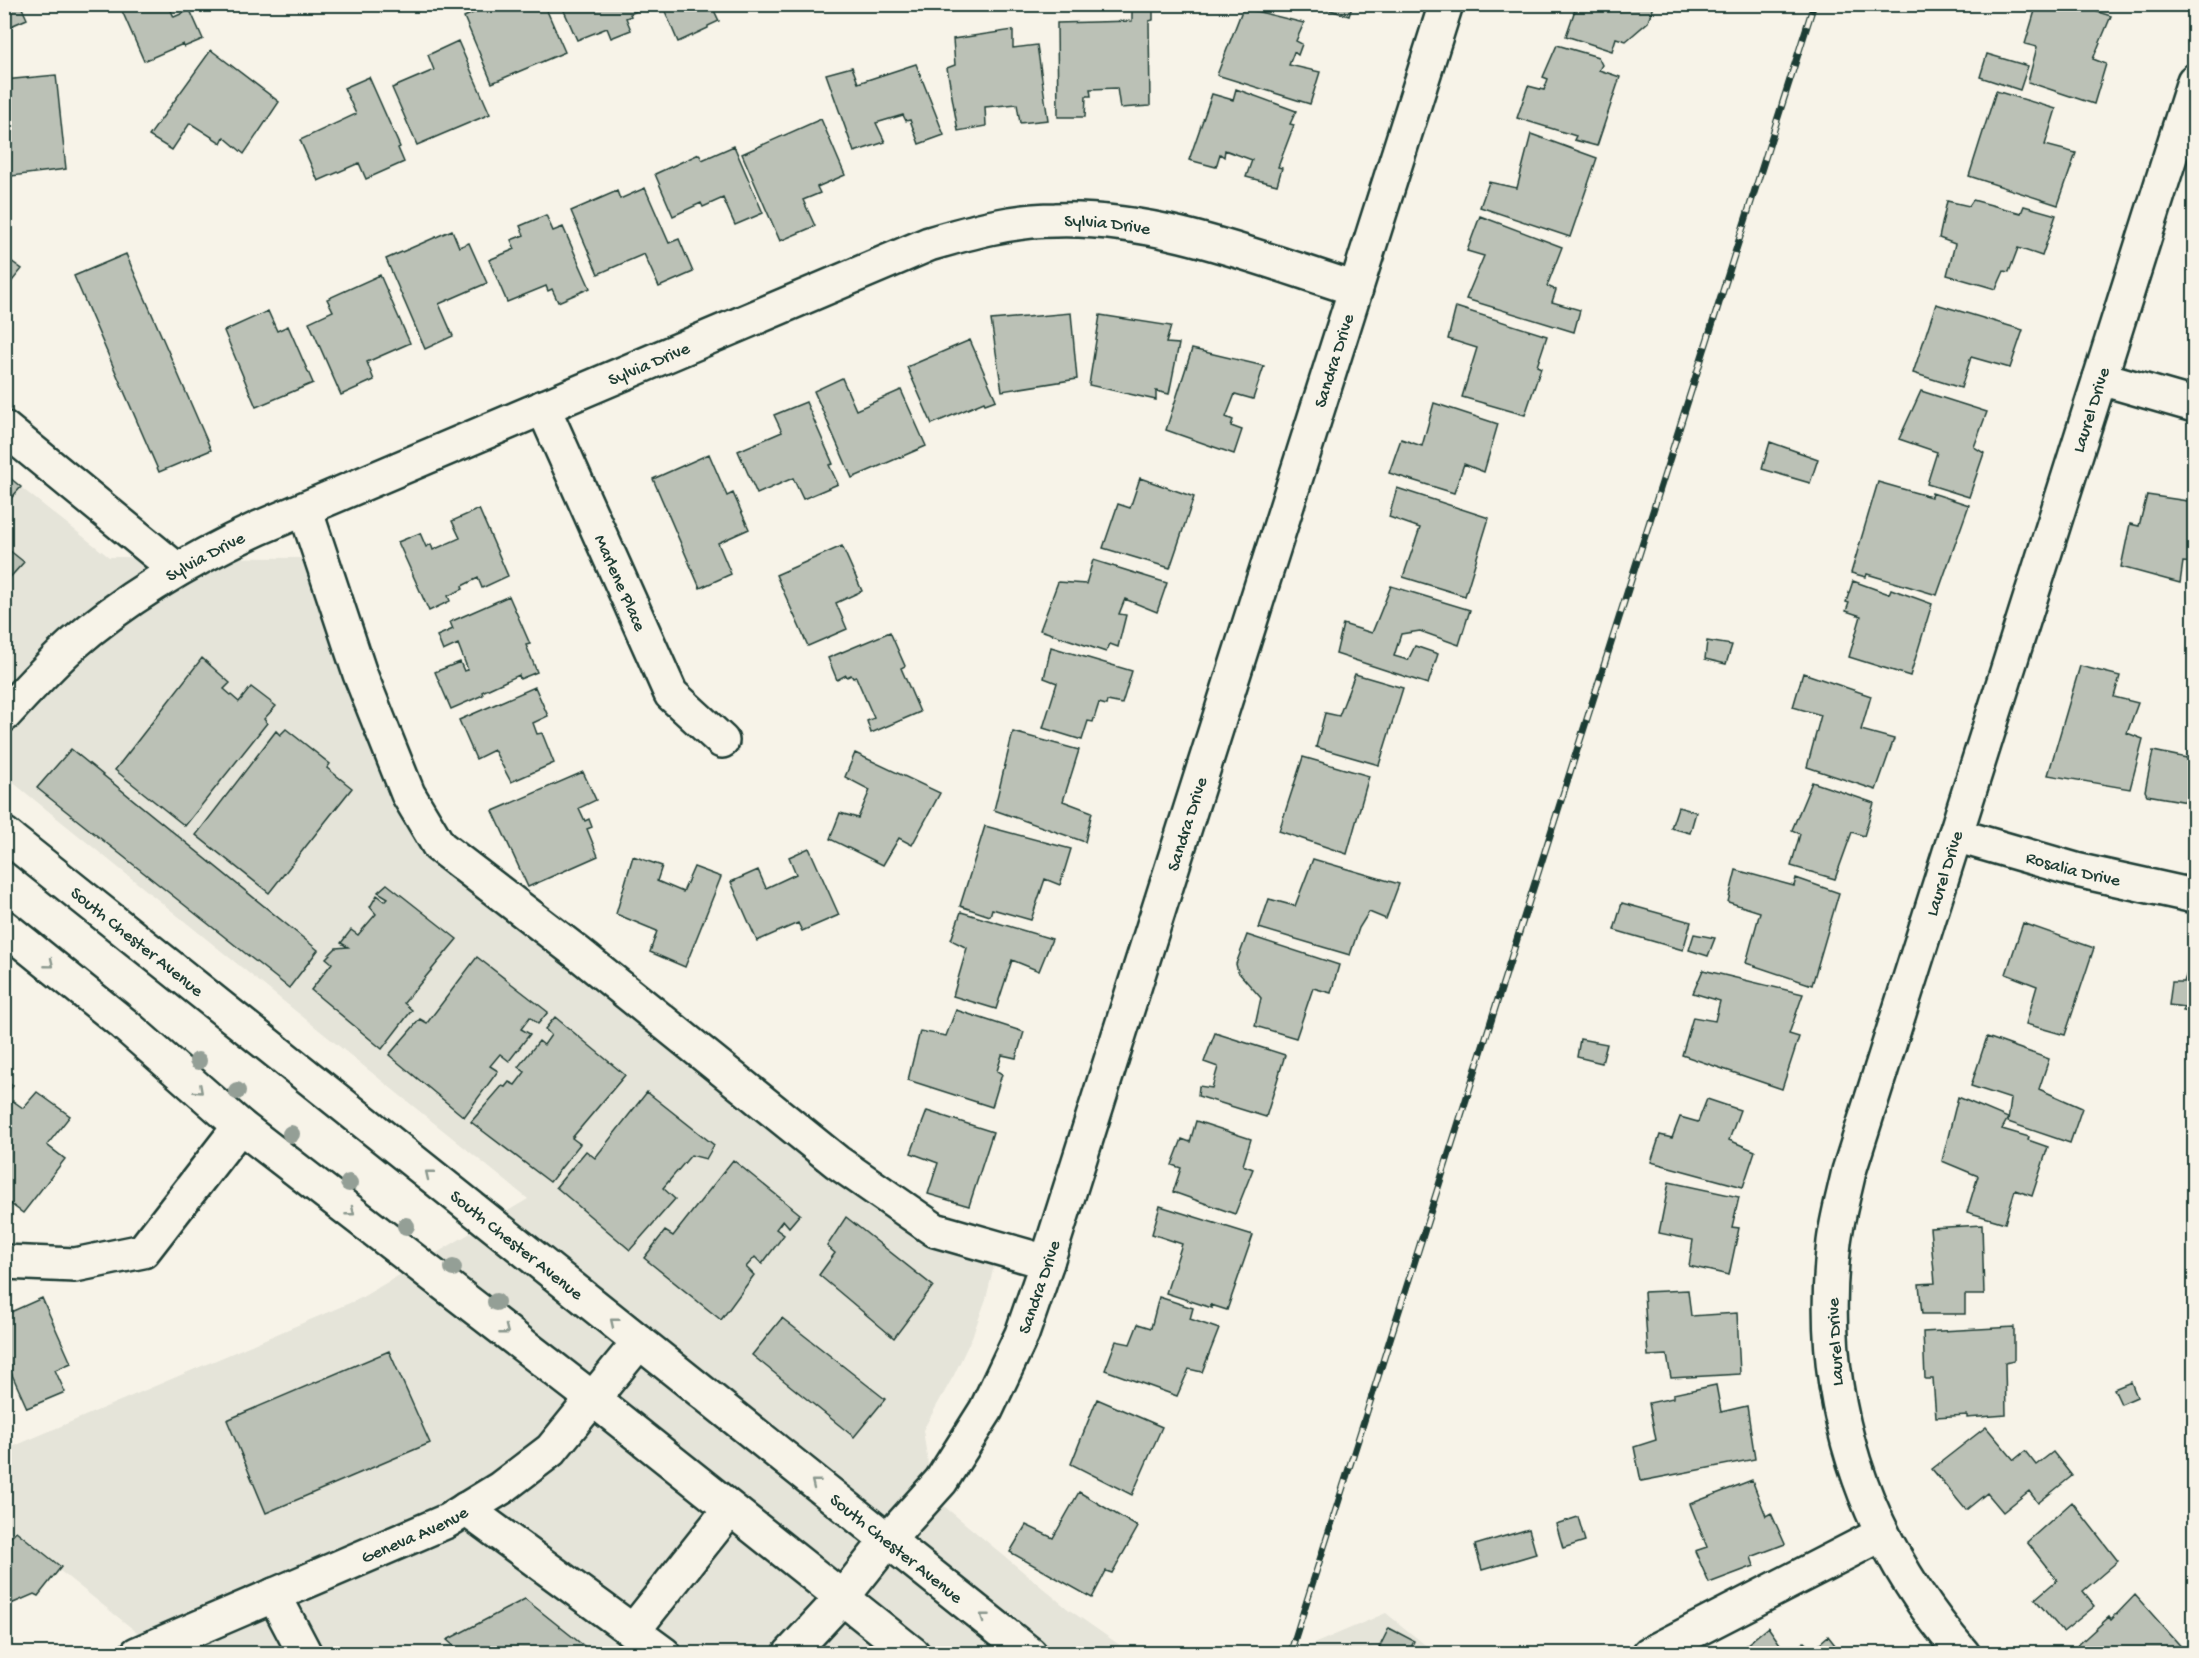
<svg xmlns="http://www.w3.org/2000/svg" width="2199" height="1658" viewBox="0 0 2199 1658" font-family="'Gochi Hand',sans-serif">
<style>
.built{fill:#e5e4d9}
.building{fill:#bbc1b6;stroke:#1f3d34;stroke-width:1.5}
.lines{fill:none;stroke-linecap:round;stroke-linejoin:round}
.minor-casing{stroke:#1f3d34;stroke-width:38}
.major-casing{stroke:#1f3d34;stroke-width:38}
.minor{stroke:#f7f3e8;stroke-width:33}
.major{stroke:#f7f3e8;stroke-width:33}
.rail-casing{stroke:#1f3d34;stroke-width:7}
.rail{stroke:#f7f3e8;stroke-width:4.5;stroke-dasharray:14;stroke-linecap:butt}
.tree{fill:#949f96}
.oneway{stroke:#8b988e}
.labels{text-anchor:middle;stroke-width:6;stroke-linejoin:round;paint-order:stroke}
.street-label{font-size:18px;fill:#1f3d34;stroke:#f7f3e8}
</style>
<rect width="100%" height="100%" fill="#f7f3e8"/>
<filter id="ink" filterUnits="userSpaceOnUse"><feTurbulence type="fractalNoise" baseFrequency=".0167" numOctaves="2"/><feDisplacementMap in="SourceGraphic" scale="12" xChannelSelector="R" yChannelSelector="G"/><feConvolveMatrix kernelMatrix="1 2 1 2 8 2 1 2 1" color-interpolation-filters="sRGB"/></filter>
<g filter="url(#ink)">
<!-- built -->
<path class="built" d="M4 474 109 557 319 558 438 838 917 1220 998 1249 986 1299 972 1337 954 1375 923 1430 933 1497 1068 1609 1131 1653H163L5 1527V1450L359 1299 528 1199 5 776Z
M1386 1613 1435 1653 1290 1654Z"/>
<!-- building -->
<path class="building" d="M4 4H25L26 7 22 8 27 19 4 29Z
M119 4H168L174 17 190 10 203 39 184 47 183 44 144 61Z
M493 4H544L565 52 492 83 464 17Z
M561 4H647L648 6 630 14 631 16 626 18 631 30 611 38 607 28 577 40Z
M662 4H715L712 6 719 21 708 26V28L678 42Z
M1132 4H1153V20L1149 21 1150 106 1120 108 1117 88 1090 89 1091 96H1086L1085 117H1058L1057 23 1132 21Z
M1311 4H1353L1349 16Z
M1577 4H1649L1653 6 1648 22 1626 41 1616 38 1612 51 1566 36Z
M2037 4H2072L2111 16 2093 59 2106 64 2094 104 2028 82 2037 47 2025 44Z
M1243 8 1304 23 1296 41 1302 44 1298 55 1294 52 1289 65 1320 72 1310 104 1217 75Z
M1013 30V48L1037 45 1048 120 1020 123 1017 104 985 107 986 126 958 131 947 68 955 65 953 39Z
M458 41 490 114 417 145 392 88 434 70 428 55Z
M1557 45 1598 57 1602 65 1599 70 1620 77 1597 146 1574 140 1576 136 1517 118 1528 86 1544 90 1548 79 1543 77Z
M211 50 279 102 244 154 224 137 221 143 190 123 172 150 149 136Z
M1987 54 2028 66 2020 90 1980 77Z
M916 64 944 135 919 144 910 120 906 121 903 115 876 123 885 142 854 152 826 74 852 67 858 83Z
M56 75 66 169 4 177V80Z
M369 77 400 147 398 148 404 162 366 179 359 163 318 181 300 140 356 114 344 88Z
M1236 89 1296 111 1290 124 1294 125 1278 167 1282 168 1277 185 1246 177 1252 160 1225 150 1224 157 1220 154 1216 167 1189 160 1212 94 1233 100Z
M1996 91 2056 109 2045 145 2076 153 2058 205 1969 176Z
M821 119 845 175 817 187 820 193 803 200 815 226 780 241 742 154Z
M1531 134 1597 158 1570 237 1480 207 1489 182 1517 188Z
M734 146 763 213 735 225 723 198 703 207 701 203 673 216 655 174 699 154 702 160Z
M645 188 669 243 679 239 693 272 659 287 644 254 598 274 571 211 617 191 620 199Z
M1973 200 2021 213 2024 206 2056 215 2042 256 2018 248 2009 272 2004 271 1996 289 1947 275 1955 244 1939 238 1947 201 1969 206Z
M546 215 553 231 563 227 590 288 558 302 552 289 548 291 546 286 507 302 489 260 515 249 511 240 524 235 520 226Z
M1480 216 1562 247 1547 286 1556 290 1552 302 1580 310 1574 332 1466 299 1484 256 1467 251Z
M452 230 459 247 469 243 487 283 439 304 453 336 425 349 386 259Z
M126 254 211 450 159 472 74 276Z
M4 256 22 269 4 291Z
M380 275 410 343 367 362 374 380 341 395 309 322 333 311 327 299Z
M1936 304 2023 330 2010 368 1971 357 1961 388 1913 373Z
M1456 307 1547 336 1537 366 1541 368 1525 415 1462 397 1477 348 1448 339Z
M268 311 277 331 288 326 313 383 256 407 224 331Z
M1071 313 1077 379 1002 391 991 320Z
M1100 315 1171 326 1166 343 1179 344 1169 394 1156 391V400L1089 385Z
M970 340 996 400 985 404 984 402 932 424 907 367Z
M1192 349 1264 366 1253 399 1235 394 1226 417 1233 420 1231 426 1242 430 1234 454 1166 430Z
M842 378 856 410 901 390 926 446 852 478 814 391Z
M1921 391 1987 412 1974 447 1984 453 1969 497 1927 484 1937 452 1899 439Z
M806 402 833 464 829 465 838 484 803 499 793 478 757 494 738 451 782 432 774 415Z
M1434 403 1498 424 1484 472 1464 464 1454 493 1389 473 1401 439 1422 446Z
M1770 442 1818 459 1810 483 1762 469Z
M709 454 727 496 733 493 749 529 718 543 731 574 700 588 653 479Z
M4 473 21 487 4 506Z
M1140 478 1194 497 1170 568 1103 548 1118 504 1130 508Z
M1878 482 1931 497 1932 493 1969 505 1937 595 1867 574 1866 577 1851 573Z
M1397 488 1489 518 1465 596 1403 577 1420 528 1389 517Z
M2147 495 2194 502V563L2183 562 2180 583 2121 567 2130 524 2139 526Z
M479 509 508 576 482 588 478 578 462 586 463 589 448 596 450 601 429 611 398 542 420 533 426 547 431 544 433 550 460 538 452 521Z
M4 546 24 562 4 584Z
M842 546 862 591 836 603 847 629 808 646 776 575Z
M1093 560 1167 583 1157 612 1125 599 1119 614 1126 615 1118 647 1110 644 1106 652 1040 630 1058 582 1086 584Z
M1853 581 1889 594 1891 589 1932 604 1910 676 1849 657 1861 616 1846 611 1849 603 1846 602Z
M1391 586 1470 610 1459 645 1420 631 1401 634 1394 656 1408 660 1415 646 1438 654 1428 684 1336 654 1343 624 1372 633Z
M509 596 530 644 526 645 537 672 520 679 519 675 482 692 483 695 451 709 435 672 460 662 464 671 468 670 458 644 443 651 437 636 453 629 450 622Z
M890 632 905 666 901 668 920 712 871 733 867 721 874 718 856 677 853 678 851 675 847 677 846 675 837 680 828 658Z
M1707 641 1732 645 1726 664 1705 659Z
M1051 647 1132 671 1122 704 1107 701 1106 705 1099 703 1093 722 1088 721 1082 740 1043 728 1057 683 1044 678Z
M202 658 230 683 224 689 239 702 251 687 276 706 264 719 267 723 185 826 115 770Z
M2080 666 2120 676 2114 697 2138 703 2127 733 2143 739 2130 789 2048 775Z
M1803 673 1871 696 1861 730 1894 739 1876 790 1807 767 1821 715 1793 707Z
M1355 674 1403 688 1379 765 1316 747 1325 713 1339 716Z
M535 687 548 716 533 723 537 734 542 733 554 763 511 782 494 750 476 759 459 720Z
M2194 723V803L2147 795 2145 791 2153 751 2187 758Z
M286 729 330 764 327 768 352 788 269 893 196 835 276 731 280 735Z
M1013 732 1079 750 1063 801 1092 812 1085 842 994 810Z
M71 749 318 950 289 988 37 788Z
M855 753 940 793 912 845 899 838 883 865 830 839 840 813 858 818 870 790 845 777Z
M1303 757 1369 776 1347 854 1279 831Z
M583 772 596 800 579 808 585 821 589 819 592 827 587 829 598 856 528 887 493 811Z
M1812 782 1874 803 1864 836 1852 832 1835 879 1791 866 1800 834 1792 830Z
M1678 807 1696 812 1690 833 1671 828Z
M985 826 1071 849 1060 885 1045 879 1031 920 992 909 990 916 960 906Z
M809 848 839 915 802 931 798 923 757 941 731 882 758 870 766 888 796 874 789 857Z
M633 856 662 866 657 881 683 892 694 867 721 877 685 967 650 952 657 931 616 914Z
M1313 859 1399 884 1386 919 1369 912 1359 928 1350 955 1259 928 1269 899 1295 906Z
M1736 870 1794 886 1796 878 1839 893 1812 985 1746 963 1760 912 1728 902Z
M387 884 457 939 404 1003 412 1010 382 1049 311 990 332 963 326 958 336 948 348 947 341 943 351 930 358 935 376 914 370 907 377 895 385 901 388 898 378 892Z
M1622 903 1691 922 1683 950 1614 930Z
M961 912 1052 939 1039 971 1012 960 996 1009 953 996 967 948 951 940Z
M2023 923 2094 948 2065 1035 2026 1024 2037 986 2006 974Z
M1694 934 1715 938 1708 956 1689 950Z
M1247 935 1339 965 1331 993 1313 988 1296 1038 1255 1026 1261 998 1238 972 1236 964Z
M477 957 548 1012 538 1024 530 1017 521 1029 530 1034 509 1061 500 1054 490 1066 498 1071 464 1117 389 1055 420 1019 427 1023Z
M1703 970 1803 994 1789 1034 1799 1037 1782 1089 1682 1055 1693 1017 1715 1021 1720 1001 1693 993Z
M2188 970 2194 971V1013L2183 1011 2184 1007 2169 1005 2172 982H2184Z
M956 1010 1024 1032 1016 1058 1002 1055 997 1071 1002 1074 992 1107 908 1080 920 1031 946 1036Z
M555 1017 625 1075 572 1138 580 1144 550 1182 471 1122 502 1086 505 1087 509 1082 515 1085 525 1072 518 1067 539 1041 544 1045 551 1035 545 1029Z
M1215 1033 1285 1055 1266 1117 1198 1096 1199 1086 1212 1088 1218 1067 1204 1062Z
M1987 1037 2049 1059 2039 1089 2082 1108 2070 1143 2008 1122 2011 1099 1971 1086Z
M1580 1039 1607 1044 1602 1063 1577 1057Z
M4 1080 13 1086 4 1097Z
M37 1092 70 1116 47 1145 65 1159 23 1213 4 1199V1112L13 1101 23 1108Z
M647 1092 714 1145 706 1159 691 1155 663 1188 675 1199 630 1250 556 1187 586 1151 595 1158Z
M1958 1097 2008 1118 2002 1129 2029 1137 2028 1140 2048 1147 2032 1196 2015 1190 2005 1223 1967 1212 1978 1176 1942 1161Z
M1707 1099 1740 1110 1729 1140 1755 1151 1743 1187 1651 1162 1660 1135 1672 1138 1680 1117 1698 1122Z
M927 1111 993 1132 969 1206 928 1194 938 1163 911 1153Z
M1196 1121 1251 1139 1243 1165 1253 1169 1235 1214 1173 1192 1181 1168 1172 1165 1182 1139 1190 1142Z
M733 1160 800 1214 789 1227 783 1220 776 1229 784 1235 762 1264 755 1257 746 1267 754 1275 721 1320 644 1258 665 1231 673 1236Z
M1669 1182 1739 1197 1732 1227 1739 1228 1729 1275 1689 1266 1693 1240 1659 1233Z
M1160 1206 1253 1235 1227 1310 1211 1305 1212 1308 1166 1293 1182 1244 1152 1234Z
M846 1217 933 1286 894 1338 819 1275 835 1253 827 1246Z
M1982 1225 1984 1295H1965V1314H1922L1919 1284 1935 1283 1930 1228Z
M1688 1290 1691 1316 1737 1313 1740 1374 1671 1378 1667 1355 1648 1356 1644 1292Z
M1159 1297 1193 1308 1190 1319 1219 1329 1202 1372 1189 1369 1177 1396 1105 1370 1116 1341 1130 1344 1138 1324 1151 1328Z
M42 1298 71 1363 55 1370 65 1392 27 1408 9 1368 4 1371V1315Z
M782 1318 885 1399 854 1437 752 1355Z
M2014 1327V1361L2005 1363 2006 1415 1967 1418V1415L1936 1417 1933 1379H1925L1923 1332Z
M389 1351 430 1443 266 1513 227 1420Z
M2131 1382 2137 1397 2121 1404 2114 1389Z
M1716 1385 1721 1412 1747 1406 1755 1459 1641 1481 1634 1447 1656 1440 1649 1403 1673 1398V1394Z
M1097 1399 1162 1427 1132 1495 1071 1464Z
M1986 1427 2014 1460 2025 1451 2036 1465 2053 1452 2072 1476 2038 1503 2029 1491 2003 1512 1987 1493 1966 1510 1932 1469Z
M1752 1480 1766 1516 1771 1513 1785 1544 1751 1557 1754 1566 1709 1583 1695 1551 1707 1547 1690 1504Z
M1079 1492 1138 1527 1112 1573 1106 1571 1092 1598 1010 1552 1026 1525 1053 1538Z
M2072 1502 2118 1561 2083 1591 2095 1606 2063 1632 2035 1599 2057 1580 2027 1542Z
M1578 1517 1585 1541 1563 1548 1556 1524Z
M1529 1529 1536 1554 1482 1570 1475 1545Z
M16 1531 61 1567 38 1596 34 1594 4 1607V1544Z
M2135 1595 2185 1651 2182 1654H2085L2078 1645 2109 1617 2111 1620Z
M525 1599 594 1654H463L447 1640Z
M1768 1627 1787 1654H1735Z
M1389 1628 1414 1641 1408 1654H1376Z
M1828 1636 1842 1654H1790L1804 1642 1812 1650Z"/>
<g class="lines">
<!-- minor casing -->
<g class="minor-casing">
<g id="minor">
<path d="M2100 378 2194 405"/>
<path id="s1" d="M543 407 671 694 722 741"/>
<path d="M4 428 177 570"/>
<path d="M305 509 360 674 408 794 439 846 578 953 837 1162 935 1230 1047 1262"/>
<path id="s2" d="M4 715C26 691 48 667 72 645 128 596 192 559 259 528L929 244C970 232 1012 220 1055 220 1159 217 1258 258 1356 289"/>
<path id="s3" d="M1955 835 2076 870 2194 896"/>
<path d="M4 1262 75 1265 143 1251 240 1126"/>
<path d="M466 1509 664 1654"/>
<path d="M274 1595 305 1654"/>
<path d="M633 1631 730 1509"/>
<path id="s4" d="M137 1654 447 1521 501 1488 551 1450 639 1342"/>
<path id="s5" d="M790 1654 842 1598 887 1541 941 1481 986 1410 1022 1334 1047 1262 1446 4"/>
<path d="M1649 1654 1882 1534"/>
<path id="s6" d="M1963 1654C1862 1537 1816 1396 1834 1242 1837 1218 1844 1194 1849 1171L2194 81"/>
</g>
</g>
<!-- major casing -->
<g class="major-casing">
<g id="major">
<path id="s7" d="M4 834 1030 1654"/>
<path d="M4 927 124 1024 240 1126 593 1399 913 1654"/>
</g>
</g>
<!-- minor -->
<use href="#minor" class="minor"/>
<!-- major -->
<use href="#major" class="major"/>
<!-- rail casing -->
<g class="rail-casing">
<path id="rail" d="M1290 1654 1814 4"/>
</g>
<!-- rail -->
<use href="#rail" class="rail"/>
</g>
<!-- trees -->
<g class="tree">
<circle cx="198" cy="1061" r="9"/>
<circle cx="237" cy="1091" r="9"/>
<circle cx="291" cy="1134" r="9"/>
<circle cx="349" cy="1183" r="9"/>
<circle cx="406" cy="1226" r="9"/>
<circle cx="453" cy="1268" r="9"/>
<circle cx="496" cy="1302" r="9"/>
</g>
<!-- one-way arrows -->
<defs><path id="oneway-chevron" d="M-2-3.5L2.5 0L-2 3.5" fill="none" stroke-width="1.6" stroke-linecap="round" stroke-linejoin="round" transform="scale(1.5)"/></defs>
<g class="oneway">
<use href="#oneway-chevron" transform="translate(50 964) rotate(39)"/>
<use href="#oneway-chevron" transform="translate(199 1090) rotate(42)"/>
<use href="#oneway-chevron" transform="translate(429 1174) rotate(-141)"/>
<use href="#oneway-chevron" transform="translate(351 1212) rotate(38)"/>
<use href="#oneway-chevron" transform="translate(614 1322) rotate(-141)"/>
<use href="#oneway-chevron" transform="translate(505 1331) rotate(38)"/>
<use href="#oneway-chevron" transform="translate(815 1483) rotate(-141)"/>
<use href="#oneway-chevron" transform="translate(984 1617) rotate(-142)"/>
</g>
</g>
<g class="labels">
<!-- street labels -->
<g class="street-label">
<text dy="6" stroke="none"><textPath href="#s2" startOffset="1228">Sylvia Drive</textPath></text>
<text dy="6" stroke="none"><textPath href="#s5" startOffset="1420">Sandra Drive</textPath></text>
<text dy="6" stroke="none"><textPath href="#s2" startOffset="742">Sylvia Drive</textPath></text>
<text dy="6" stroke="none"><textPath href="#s6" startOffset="1316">Laurel Drive</textPath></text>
<text dy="6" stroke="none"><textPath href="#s2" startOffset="258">Sylvia Drive</textPath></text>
<text dy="6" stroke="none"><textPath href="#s1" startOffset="192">Marlene Place</textPath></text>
<text dy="6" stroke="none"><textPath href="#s5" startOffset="934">Sandra Drive</textPath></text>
<text dy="6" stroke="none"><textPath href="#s3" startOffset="123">Rosalia Drive</textPath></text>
<text dy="6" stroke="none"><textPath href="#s6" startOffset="830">Laurel Drive</textPath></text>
<text dy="6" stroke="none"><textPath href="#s7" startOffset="171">South Chester Avenue</textPath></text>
<text dy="6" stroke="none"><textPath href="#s7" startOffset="657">South Chester Avenue</textPath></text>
<text dy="6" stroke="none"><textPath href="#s5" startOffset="448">Sandra Drive</textPath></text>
<text transform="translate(1834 1342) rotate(-93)" y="6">Laurel Drive</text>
<text dy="6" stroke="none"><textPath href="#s4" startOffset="302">Geneva Avenue</textPath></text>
<text dy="6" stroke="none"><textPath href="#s7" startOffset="1143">South Chester Avenue</textPath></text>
</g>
</g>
<!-- margin -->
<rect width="2199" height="1658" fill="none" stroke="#f7f3e8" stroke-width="24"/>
<rect x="12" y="12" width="2175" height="1634" fill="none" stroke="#1f3d34" stroke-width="2" filter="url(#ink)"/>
</svg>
